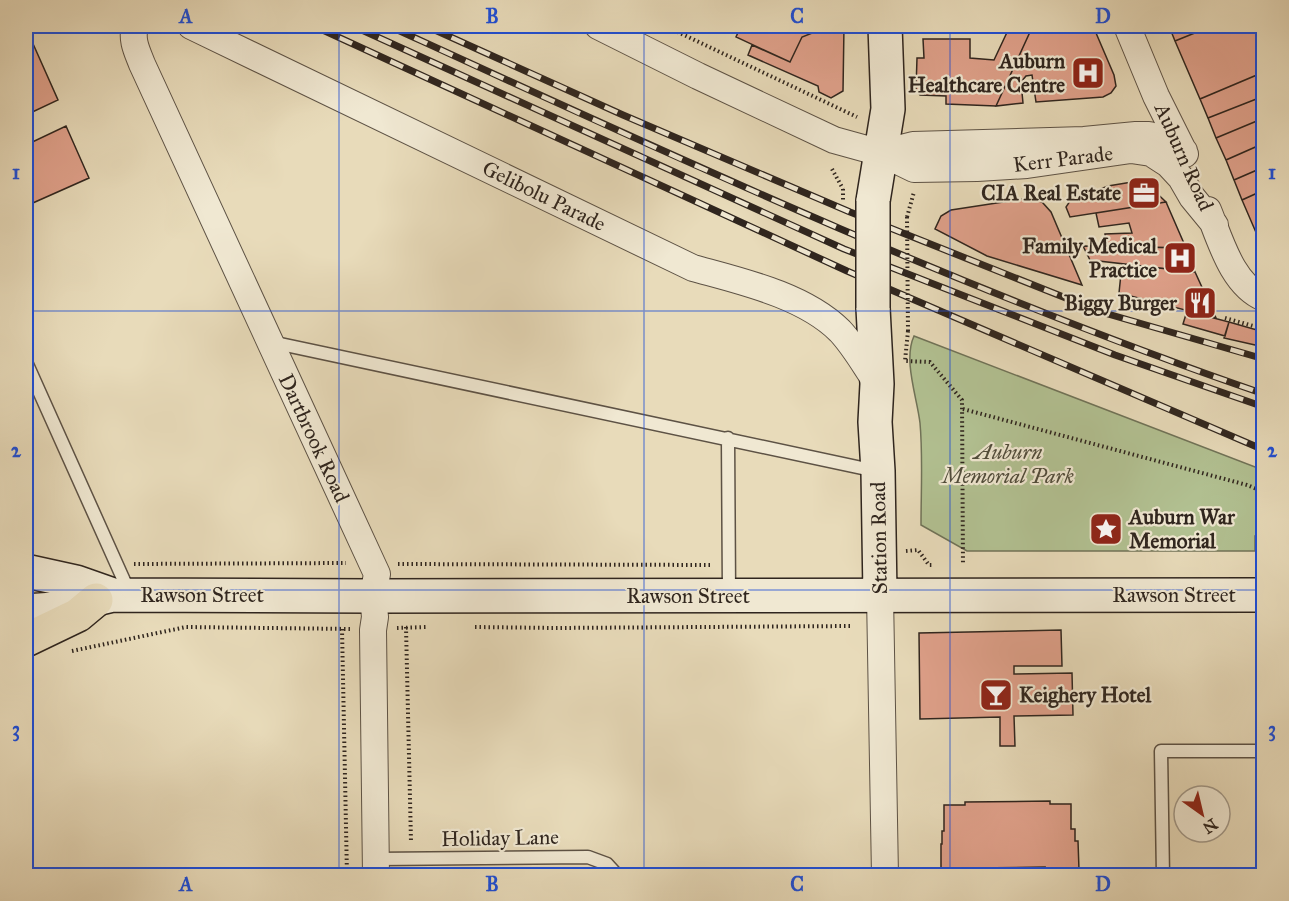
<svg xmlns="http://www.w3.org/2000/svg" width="1289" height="901" viewBox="0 0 1289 901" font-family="'IM FELL Great Primer',serif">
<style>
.green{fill:#b2c192;stroke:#707358;stroke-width:1.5}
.building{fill:#e0a18b;stroke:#2f251e;stroke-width:1.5}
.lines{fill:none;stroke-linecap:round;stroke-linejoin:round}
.lane-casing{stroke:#5d5245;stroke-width:15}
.street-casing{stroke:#5d5245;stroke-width:28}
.secondary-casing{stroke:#2f251e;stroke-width:36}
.highway-casing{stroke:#2f251e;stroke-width:36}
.path{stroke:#2f251e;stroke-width:4;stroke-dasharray:1.5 3;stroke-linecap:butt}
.lane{stroke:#f0e8d2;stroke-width:12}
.street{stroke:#f0e8d2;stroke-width:26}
.secondary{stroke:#f0e8d2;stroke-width:33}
.highway{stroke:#e8dbba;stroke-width:33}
.rail-casing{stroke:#2f251e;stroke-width:7}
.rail{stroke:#f0e8d2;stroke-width:4.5;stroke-dasharray:14;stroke-linecap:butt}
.secondary-bridge-casing{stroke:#2f251e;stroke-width:36;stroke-linecap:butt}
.path-bridge{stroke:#2f251e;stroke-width:4;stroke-dasharray:1.5 3;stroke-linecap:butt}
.secondary-bridge{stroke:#f0e8d2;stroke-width:33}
.grid{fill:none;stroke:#1d4ed8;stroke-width:1.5;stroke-opacity:0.55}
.labels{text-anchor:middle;stroke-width:4.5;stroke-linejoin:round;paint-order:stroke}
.poi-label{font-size:21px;font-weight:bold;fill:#2f251e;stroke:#f0e8d2;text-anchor:end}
.street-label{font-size:21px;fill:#2f251e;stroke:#f0e8d2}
.park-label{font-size:21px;font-style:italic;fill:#504c3b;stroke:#f0e8d2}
.neatline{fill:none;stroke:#1d4ed8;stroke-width:2}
.grid-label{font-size:20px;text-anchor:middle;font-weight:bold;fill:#1d4ed8}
</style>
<rect width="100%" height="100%" fill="#e8dbba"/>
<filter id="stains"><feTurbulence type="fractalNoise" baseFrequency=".00333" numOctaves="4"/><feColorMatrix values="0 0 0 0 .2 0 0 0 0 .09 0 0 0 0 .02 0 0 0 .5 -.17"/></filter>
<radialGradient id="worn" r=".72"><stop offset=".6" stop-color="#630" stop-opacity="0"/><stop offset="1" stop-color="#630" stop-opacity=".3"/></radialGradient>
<!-- green -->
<path class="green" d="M914 336 1263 470V535L1255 536V551H967L921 525C921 491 923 456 920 423 917 397 903 360 914 336Z"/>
<!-- building -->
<path class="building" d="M741 26H830L802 37 790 62 736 37Z
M830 26H844L843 91 831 98 819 92 818 86 748 55 752 45 790 62 802 37Z
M1010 26H1022L1030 32 996 106 946 104V96L920 95 916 89 917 58H924L923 39H970V58L994 60Z
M1038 26H1093L1114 75 1116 86 1111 93 1103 97 1036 102 1032 75 1026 76 1021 82 1023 103 996 106 1030 32Z
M1169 26H1212L1175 41Z
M1212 26H1264V72L1200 99 1175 41Z
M26 28 58 100 26 115Z
M1264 72V96L1208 118 1200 99Z
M1264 96V118L1216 138 1208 118Z
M1264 118V139L1259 141 1260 145 1226 160 1216 138Z
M66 126 89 178 26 206V145Z
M1260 145 1264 149V167L1234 180 1226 160Z
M1264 167V190L1242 200 1234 180Z
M1132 182 1150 187 1166 202 1070 217 1066 207 1070 201 1108 186Z
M1264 190V251L1242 200Z
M1030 198 1042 202 1051 212 1082 285 987 256 935 229 941 216 951 210Z
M1166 202 1186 248 1106 246 1105 234 1132 233 1129 223 1099 227 1096 213Z
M1083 246 1186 248 1195 272 1090 260Z
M1122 264 1195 272 1216 318 1119 293Z
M1187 311 1229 322 1225 336 1183 324Z
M1229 322 1264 332V347L1224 338Z
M1061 630 1062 666H1014V674L1072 673 1073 715 1014 716 1015 746H1000V717L920 719 919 633Z
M1050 801V804H1071V829H1075V841H1078L1079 870 1044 871 1045 867 974 868 975 871 941 872V844H942V831H944V805H965V802Z"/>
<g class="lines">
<!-- lane casing -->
<g class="lane-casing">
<path id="lane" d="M271 342 876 471
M26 362 130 594
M728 438 729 593
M376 859 588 857 607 864 618 876
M1163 876 1161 751H1264"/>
</g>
<!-- street casing -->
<g class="street-casing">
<path id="street" d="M135 26C131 40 137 51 142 64L377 574 373 596 375 617 373 630 376 876
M191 26 693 268C740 281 804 295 840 331 855 347 865 366 877 383
M598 26 698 76 834 140 881 153 914 169 977 168 1027 165 1131 150 1151 153 1168 164 1181 178 1192 197 1215 225
M1127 26 1156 96 1185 154
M881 153 913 145 1084 140 1136 135H1149L1166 140 1174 143 1184 151
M1208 210C1220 239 1232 285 1264 298
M880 595 885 876"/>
</g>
<!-- secondary casing -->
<g class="secondary-casing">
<path id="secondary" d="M873 201 888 109 885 26
M873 308 877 384 875 422 878 471 880 595
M26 571 76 582 113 595
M26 611 54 609 113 595 373 596 1264 595"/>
</g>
<!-- highway casing -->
<g class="highway-casing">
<path id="highway" d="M26 640 78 615 96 600"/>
</g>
<!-- path -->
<path class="path" d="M665 26 857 117
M832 169 843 189
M907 217 914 192
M1225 318 1264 329
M908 331 905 361 930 362 962 400 963 565
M963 409 1247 485 1264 492
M906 551 918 550 929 565H933
M134 564 346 563
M398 564 712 565
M406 627 411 842
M475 627 555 628 851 626
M397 628 426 627
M342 629 347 876
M72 651 186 627 351 629"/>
<!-- lane -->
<use href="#lane" class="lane"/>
<!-- street -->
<use href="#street" class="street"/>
<!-- secondary -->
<use href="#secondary" class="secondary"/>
<!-- highway -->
<use href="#highway" class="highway"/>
<!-- rail casing -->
<g class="rail-casing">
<path id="rail" d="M314 26 847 271 1264 450
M353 26 844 249 1115 355 1264 407
M389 26C677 158 964 291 1264 394
M426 26 623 115 850 212 1101 312 1264 359"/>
</g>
<!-- rail -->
<use href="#rail" class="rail"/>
<!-- secondary-bridge casing -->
<g class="secondary-bridge-casing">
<path id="secondary-bridge" d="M873 201V308"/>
</g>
<!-- path-bridge -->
<path class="path-bridge" d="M843 189V201
M907 217 908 331"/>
<!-- secondary-bridge -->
<use href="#secondary-bridge" class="secondary-bridge"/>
</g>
<!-- grid -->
<path class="grid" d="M339 26V876M644 26V876M950 26V876M26 311H1264M26 590H1264"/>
<!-- icons -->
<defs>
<g id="hospital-square" transform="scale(1.725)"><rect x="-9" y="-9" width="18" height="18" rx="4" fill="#8f2418" stroke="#f0e8d2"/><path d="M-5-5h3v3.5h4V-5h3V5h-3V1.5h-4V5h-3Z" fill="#fff"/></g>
<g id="office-square" transform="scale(1.725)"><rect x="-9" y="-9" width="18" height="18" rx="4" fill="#8f2418" stroke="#f0e8d2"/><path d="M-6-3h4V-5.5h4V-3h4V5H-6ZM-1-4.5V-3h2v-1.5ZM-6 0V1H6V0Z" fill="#fff"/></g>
<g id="restaurant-square" transform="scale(1.725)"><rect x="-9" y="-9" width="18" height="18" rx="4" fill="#8f2418" stroke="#f0e8d2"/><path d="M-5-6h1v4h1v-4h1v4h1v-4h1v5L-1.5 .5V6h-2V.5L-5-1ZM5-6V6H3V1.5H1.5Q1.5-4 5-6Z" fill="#fff"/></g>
<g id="sight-square" transform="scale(1.725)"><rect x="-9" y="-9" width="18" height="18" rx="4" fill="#8f2418" stroke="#f0e8d2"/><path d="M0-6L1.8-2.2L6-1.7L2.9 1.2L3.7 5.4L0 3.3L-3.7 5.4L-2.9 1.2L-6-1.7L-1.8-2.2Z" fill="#fff"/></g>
<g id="bar-square" transform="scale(1.725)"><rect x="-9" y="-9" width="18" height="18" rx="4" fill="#8f2418" stroke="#f0e8d2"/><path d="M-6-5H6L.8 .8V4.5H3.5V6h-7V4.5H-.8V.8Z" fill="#fff"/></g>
</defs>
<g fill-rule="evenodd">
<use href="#hospital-square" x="1088" y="73"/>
<use href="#office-square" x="1144" y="193"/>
<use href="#hospital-square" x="1180" y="258"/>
<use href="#restaurant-square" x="1200" y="303"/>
<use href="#sight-square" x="1106" y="529"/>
<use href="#bar-square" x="996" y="695"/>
</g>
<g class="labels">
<!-- poi labels -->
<g class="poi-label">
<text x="1065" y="68">Auburn<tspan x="1065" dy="24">Healthcare Centre</tspan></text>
<text x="1121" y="200">CIA Real Estate</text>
<text x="1157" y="253">Family Medical<tspan x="1157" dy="24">Practice</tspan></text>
<text x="1177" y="310">Biggy Burger</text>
<text x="1129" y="524" text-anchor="start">Auburn War<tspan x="1129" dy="24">Memorial</tspan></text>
<text x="1019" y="702" text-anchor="start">Keighery Hotel</text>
</g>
<!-- street labels -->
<g class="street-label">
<text transform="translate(1184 157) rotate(66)" y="7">Auburn Road</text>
<text transform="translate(1063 159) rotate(-7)" y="7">Kerr Parade</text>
<text transform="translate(544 196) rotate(26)" y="7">Gelibolu Parade</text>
<text transform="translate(314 438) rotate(65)" y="7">Dartbrook Road</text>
<text transform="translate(879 538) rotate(-91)" y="7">Station Road</text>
<text x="202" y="602">Rawson Street</text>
<text x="1174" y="602">Rawson Street</text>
<text x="688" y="603">Rawson Street</text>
<text transform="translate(500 838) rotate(-1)" y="7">Holiday Lane</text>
</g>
<!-- park labels -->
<g class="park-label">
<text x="1008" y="459">Auburn<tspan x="1008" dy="24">Memorial Park</tspan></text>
</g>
</g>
<!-- margin -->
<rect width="1289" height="901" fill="none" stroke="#e8dbba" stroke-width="66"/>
<!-- north arrow -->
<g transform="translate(1202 814) rotate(146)"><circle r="28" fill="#f0e8d2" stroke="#a39a8a" stroke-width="1.5"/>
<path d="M0-4.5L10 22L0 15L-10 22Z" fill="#8f2418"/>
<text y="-9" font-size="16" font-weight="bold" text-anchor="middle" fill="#2f251e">N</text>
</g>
<rect x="33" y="33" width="1223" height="835" class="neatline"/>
<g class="grid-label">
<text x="186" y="23">A</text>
<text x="492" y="23">B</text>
<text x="797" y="23">C</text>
<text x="1103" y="23">D</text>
<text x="16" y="179">1</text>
<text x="1272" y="179">1</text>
<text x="16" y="457">2</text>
<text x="1272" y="457">2</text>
<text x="16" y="736">3</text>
<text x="1272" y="736">3</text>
<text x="186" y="891">A</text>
<text x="492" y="891">B</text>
<text x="797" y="891">C</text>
<text x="1103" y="891">D</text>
</g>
<rect width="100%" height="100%" filter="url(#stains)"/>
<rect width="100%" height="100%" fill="url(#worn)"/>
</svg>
